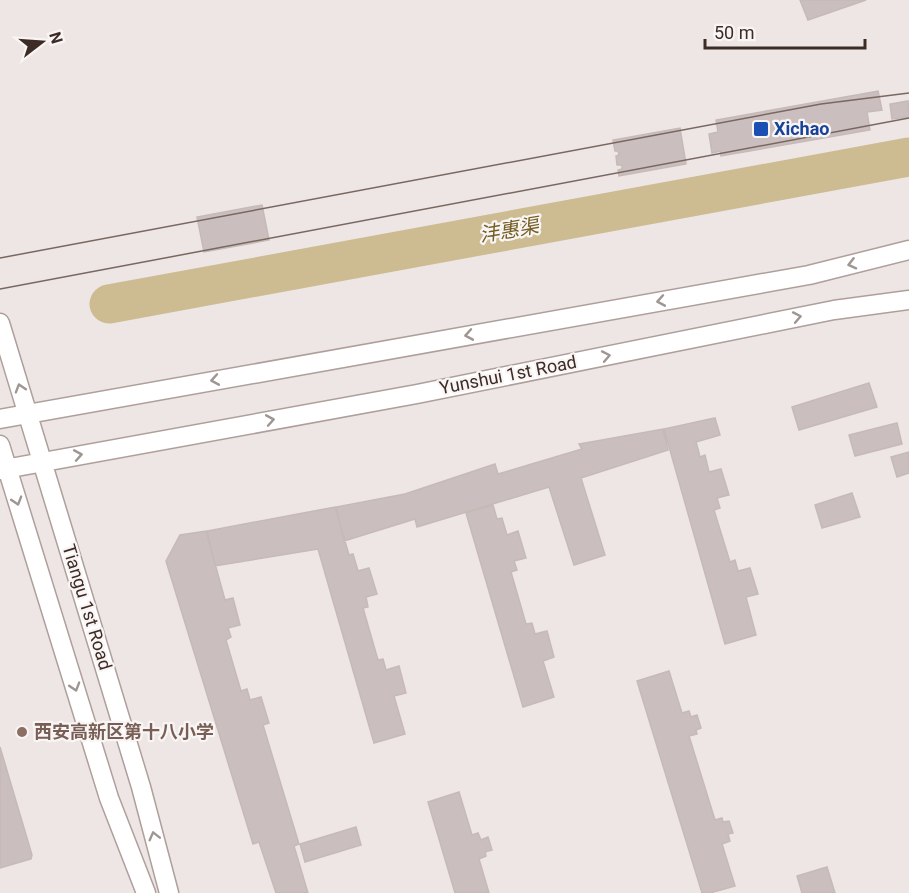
<svg xmlns="http://www.w3.org/2000/svg" width="909" height="893" viewBox="0 0 909 893" font-family="Roboto,'Noto Sans SC',sans-serif">
<style>
.lines{fill:none;stroke-linecap:round;stroke-linejoin:round}
.river{stroke:#cdbc91;stroke-width:39}
.building{fill:#cabfbe;stroke:#c6bab7;stroke-width:1.5}
.secondary-casing{stroke:#af9f9b;stroke-width:21}
.secondary{stroke:#fff;stroke-width:18}
.tram{stroke:#796760;stroke-width:1.5}
.oneway{stroke:#9e9692}
.transit-dot{fill:#1a4fb4;stroke:#f9f5f5;stroke-width:2}
.education-dot{fill:#8d6e63;stroke:#f9f5f5;stroke-width:2}
.labels{text-anchor:middle;stroke-width:4.5;stroke-linejoin:round;paint-order:stroke}
.transit-label{font-size:18px;font-weight:bold;fill:#164399;stroke:#f9f5f5;text-anchor:start}
.street-label{font-size:18px;fill:#3d2c25;stroke:#f9f5f5}
.education-label{font-size:18px;font-weight:bold;fill:#785e54;stroke:#f9f5f5;text-anchor:start}
.water-label{font-size:20px;font-style:italic;fill:#755f24;stroke:#f9f5f5}
</style>
<rect width="100%" height="100%" fill="#ede6e5"/>
<g class="lines">
<!-- river -->
<path class="river" d="M109 304 909 157"/>
</g>
<!-- building -->
<path class="building" d="M800 0H866L808 20Z
M878 91 882 110 867 112 870 130 721 156 720 151 712 153 709 134 718 132 716 120Z
M908 101 909 117 892 119 890 104Z
M680 128 686 164 619 176 618 170 622 169V165H617L616 156 619 155 618 151H615L613 140Z
M262 205 269 240 204 252 197 217Z
M869 383 877 407 799 430 792 407Z
M715 418 720 435 696 442 698 449 700 457 705 455 709 472 721 469 729 495 717 498 720 508 714 510 730 562 735 560 738 571 750 568 758 594 746 597 756 635 725 644 664 429Z
M897 423 902 444 855 456 849 435Z
M663 429 668 450 581 478 605 555 574 565 549 487 417 527 415 519 344 541 336 507 405 494 495 464 498 474 582 449 579 444Z
M909 452V473L897 477 891 457Z
M852 493 860 517 822 528 815 505Z
M493 505 497 519 502 518 507 535 518 531 526 558 514 561 517 570 511 572 526 624 532 623 535 634 547 631 554 657 543 661 554 697 523 707 466 513Z
M335 507 349 555 353 554 358 571 369 568 377 594 366 597 368 607 363 608 378 660 383 659 386 670 399 666 406 693 394 696 405 734 374 743 318 549 215 566 207 531Z
M206 531 225 600 233 598 240 625 228 628 231 637 226 640 241 691 247 689 250 700 261 697 269 723 263 725 299 844 294 846 308 893H276L259 842 253 844 166 561 180 535Z
M669 671 682 713 689 711 691 717 697 715 701 728 696 730 697 734 689 736 715 820 722 818 723 822 729 821 733 833 728 834 730 841 722 844 735 886 710 893H702L637 681Z
M0 747 32 855 31 859 0 868Z
M459 792 472 835 478 833 481 840 488 837 492 850 485 852 486 856 479 859 489 893H455L428 802Z
M356 827 361 845 305 862 300 844Z
M827 867 835 893H802L797 876Z"/>
<g class="lines">
<!-- secondary casing -->
<g class="secondary-casing">
<path id="secondary" d="M0 323 141 787 169 893
M0 419 809 275 909 250
M0 445 109 798 146 893
M0 470 417 394 834 310 909 300"/>
</g>
<!-- secondary -->
<use href="#secondary" class="secondary"/>
<!-- tram -->
<path class="tram" d="M0 258 821 104 909 93
M0 289 909 118"/>
</g>
<!-- one-way arrows -->
<defs><path id="oneway-chevron" d="M-2-3.5L2.5 0L-2 3.5" fill="none" stroke-width="1.6" stroke-linecap="round" stroke-linejoin="round" transform="scale(1.5)"/></defs>
<g class="oneway">
<use href="#oneway-chevron" transform="translate(852 264) rotate(166)"/>
<use href="#oneway-chevron" transform="translate(661 301) rotate(170)"/>
<use href="#oneway-chevron" transform="translate(797 317) rotate(-11)"/>
<use href="#oneway-chevron" transform="translate(469 335) rotate(170)"/>
<use href="#oneway-chevron" transform="translate(606 356) rotate(-11)"/>
<use href="#oneway-chevron" transform="translate(215 380) rotate(170)"/>
<use href="#oneway-chevron" transform="translate(20 388) rotate(-107)"/>
<use href="#oneway-chevron" transform="translate(270 420) rotate(-10)"/>
<use href="#oneway-chevron" transform="translate(78 455) rotate(-10)"/>
<use href="#oneway-chevron" transform="translate(17 501) rotate(73)"/>
<use href="#oneway-chevron" transform="translate(75 687) rotate(73)"/>
<use href="#oneway-chevron" transform="translate(154 836) rotate(-104)"/>
</g>
<!-- markers -->
<rect class="transit-dot" x="753" y="121" width="16" height="16" rx="3"/>
<circle class="education-dot" cx="22" cy="732" r="6"/>
<g class="labels">
<!-- transit labels -->
<g class="transit-label">
<text x="774" y="135">Xichao</text>
</g>
<!-- street labels -->
<g class="street-label">
<text transform="translate(508 375) rotate(-11)" y="6">Yunshui 1st Road</text>
<text transform="translate(87 607) rotate(73)" y="6">Tiangu 1st Road</text>
</g>
<!-- education labels -->
<g class="education-label">
<text x="34" y="738">西安高新区第十八小学</text>
</g>
<!-- water labels -->
<g class="water-label">
<text transform="translate(509 230) rotate(-10)" y="7">沣惠渠</text>
</g>
</g>
<!-- north arrow -->
<g transform="translate(42 42) rotate(73)" stroke="#f9f5f5" stroke-width="4.5" paint-order="stroke">
<path d="M0-4.5L10 22L0 15L-10 22Z" fill="#3d2c25"/>
<text y="-9" font-size="16" font-weight="bold" text-anchor="middle" fill="#3d2c25">N</text>
</g>
<!-- scale -->
<path d="M705 39v9h160v-9" fill="none" stroke="#3d2c25" stroke-width="3"/>
<text x="714" y="39" font-size="18" fill="#3d2c25" stroke="#f9f5f5" stroke-width="4.5" paint-order="stroke">50 m</text>
</svg>
